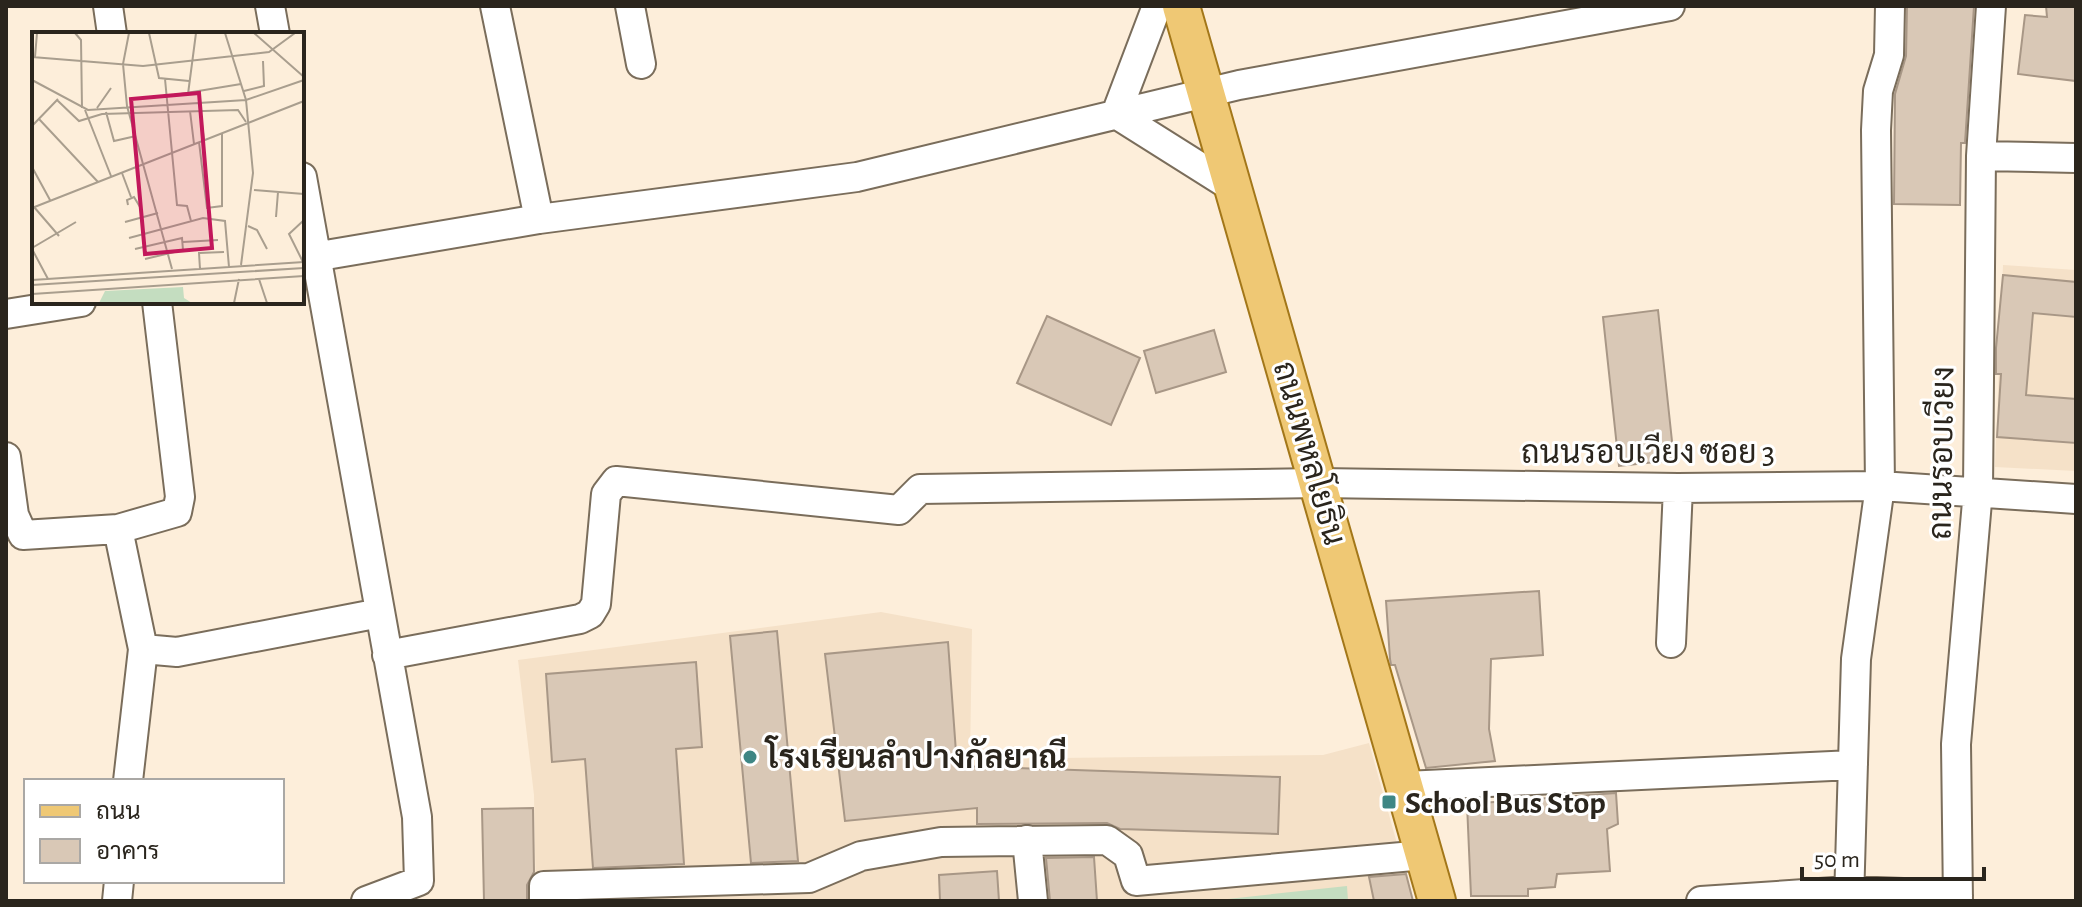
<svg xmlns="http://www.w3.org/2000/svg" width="2082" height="907" viewBox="0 0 2082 907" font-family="'Alegreya Sans',Sarabun,sans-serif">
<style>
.built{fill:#f5e1c8}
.green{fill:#c4ddc0}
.building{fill:#d9c8b6;stroke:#a89786;stroke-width:2}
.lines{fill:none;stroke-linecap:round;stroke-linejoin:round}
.minor-casing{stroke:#7a6d5b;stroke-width:32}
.major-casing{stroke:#a37719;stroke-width:40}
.minor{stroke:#fff;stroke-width:28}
.major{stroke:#efc874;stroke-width:36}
.poi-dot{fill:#3e8684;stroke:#fff;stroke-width:3}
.labels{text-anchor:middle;stroke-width:6;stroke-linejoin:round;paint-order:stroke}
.street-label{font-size:32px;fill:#2a251d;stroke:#fff}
.poi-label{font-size:32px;font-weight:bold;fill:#2a251d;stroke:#fff;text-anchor:start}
.inset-road{fill:none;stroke:#a99e8e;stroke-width:2}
.view{fill:#c2185b;fill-opacity:0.15;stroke:#c2185b;stroke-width:4}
.inset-edge{fill:none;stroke:#2a251d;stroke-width:4}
</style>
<rect width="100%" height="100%" fill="#fdeeda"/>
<!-- built -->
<path class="built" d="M2003 265 2076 270V471L1995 467Z
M881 612 972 629 970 759 1323 755 1369 743 1413 901H536L534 795 518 660Z"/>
<!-- green -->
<path class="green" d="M1347 886 1348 901H1209Z"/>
<!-- building -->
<path class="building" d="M1907 6H1974L1965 143H1961L1960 205 1894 204 1895 94 1906 56Z
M2046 6H2076V81L2018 74 2025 15 2047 17Z
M2003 275 2076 282V317L2033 313 2026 395 2076 399V443L1997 437 2001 374H1996V348Z
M1658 310 1674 460 1619 466 1603 317Z
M1047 316 1140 358 1111 425 1017 383Z
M1214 330 1226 372 1156 393 1144 351Z
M1539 591 1543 655 1491 659 1489 729 1495 761 1426 768 1395 665H1391L1390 659 1386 601Z
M777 631 798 861 751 863 730 636Z
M948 642 957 766 1280 777 1278 834 1120 829 1107 823 977 824V808L845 821 825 654Z
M696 662 702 747 676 749 684 864 593 868 585 759 552 762 546 674Z
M1616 793 1618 824 1607 829 1610 871 1557 874 1555 887 1528 889V896H1471L1467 804Z
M533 808 534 872 527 885V901H484L482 809Z
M1094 857 1097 901H1050L1046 858Z
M997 871 999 901H940L939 875Z
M1406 874 1413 901H1374L1369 877Z"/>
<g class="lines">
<!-- minor casing -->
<g class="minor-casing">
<path id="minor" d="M108 6 112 34
M270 6 275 34
M495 6 539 219
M630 6 641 64
M1157 6 1116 114 1235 189
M1981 156 2076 158
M302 177 417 817 419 881 366 901
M302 259 539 219 857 177 1239 85 1670 6
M6 314 81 302
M6 457 14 515 23 535 118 529 177 512 180 497 157 302
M118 529 143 649 128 781
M1671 643 1678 488
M143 649 177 652 380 613
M387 655 580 619 590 614 596 604 606 494 616 481 899 510 920 489 1319 483 1678 488 1880 486 2076 499
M1405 786 1853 765
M1027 840 1033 901
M117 901 119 881
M544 901V886L809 878 861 856 941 842 1107 840 1128 855 1136 881 1424 855
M1701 901 1849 891 1958 895
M1849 901 1856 659 1880 486 1876 130 1878 91 1889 55 1890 6
M1958 901 1956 744 1978 490 1981 156 1991 6"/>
</g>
<!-- major casing -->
<g class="major-casing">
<path id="major" d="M1181 6 1437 901"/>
</g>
<!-- minor -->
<use href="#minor" class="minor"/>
<!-- major -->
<use href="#major" class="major"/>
</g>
<!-- markers -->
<g class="poi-dot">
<circle cx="750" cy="757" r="8"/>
<rect x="1381" y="794" width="16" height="16" rx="4"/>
</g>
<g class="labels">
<!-- street labels -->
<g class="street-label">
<text x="1648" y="463">ถนนรอบเวียง ซอย 3</text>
<text transform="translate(1310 453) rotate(74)" y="11">ถนนพหลโยธิน</text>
<text transform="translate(1941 453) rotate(-89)" y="11">ถนนรอบเวียง</text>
</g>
<!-- poi labels -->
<g class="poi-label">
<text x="766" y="768">โรงเรียนลำปางกัลยาณี</text>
<text x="1405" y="813">School Bus Stop</text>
</g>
</g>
<!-- overview -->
<g transform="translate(32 32)">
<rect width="272" height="272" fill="#fdeeda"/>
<path d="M151 255 152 266 160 271H67L73 259Z" fill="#c4ddc0"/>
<path class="inset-road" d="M43 1 49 8 50 76M97 1 91 32 95 74 140 237M117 1 127 46 157 49M193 1 214 68 221 141 209 233M222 1 272 45M0 25 111 34 237 20 263 1M3 25 5 1M133 47 145 173 155 174 159 189M0 48 56 78 214 68 272 48M212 59 232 54 231 29M156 62 164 1M136 64 209 52M25 68 47 89 70 82 206 78 214 90M167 70 172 108M65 76 79 56M53 78 79 144M158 79 162 112M74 80 82 109 104 104M7 87 66 150M0 94 26 67M167 110 175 176 190 174V102M0 135 18 168M90 141 99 165M222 158 272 162M96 173 95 168 102 165 108 175M2 175 27 204M0 176 272 69M244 185 246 160M93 190 126 181M216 194 225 198 235 217M97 206 171 186 193 189 197 235M151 210 186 208M0 216 44 190M0 217 16 247M103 217 150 206 151 218 113 227M271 230 257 202 272 188M168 237 167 221 192 220M227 247 235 271M0 248 272 230M0 253 272 236M0 262 272 244M202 271 207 247"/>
<path class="view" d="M167 61 180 216 113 222 99 67Z"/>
<rect width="272" height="272" class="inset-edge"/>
</g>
<!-- border -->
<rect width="2082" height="907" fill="none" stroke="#2a251d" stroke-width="16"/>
<!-- legend -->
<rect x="24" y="779" width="260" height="104" fill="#ffffff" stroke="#aaa8a5" stroke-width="2"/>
<rect x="40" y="805" width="40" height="12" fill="#efc874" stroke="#aaa8a5" stroke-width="2"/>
<text x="96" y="819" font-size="24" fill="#2a251d">ถนน</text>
<rect x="40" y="839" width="40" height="24" fill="#d9c8b6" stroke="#aaa8a5" stroke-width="2"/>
<text x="96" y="859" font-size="24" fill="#2a251d">อาคาร</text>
<!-- scale -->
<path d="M1802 867v12h182v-12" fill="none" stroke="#2a251d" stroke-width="4"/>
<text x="1814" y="867" font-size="24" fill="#2a251d" stroke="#ffffff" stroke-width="6" paint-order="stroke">50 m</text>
</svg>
